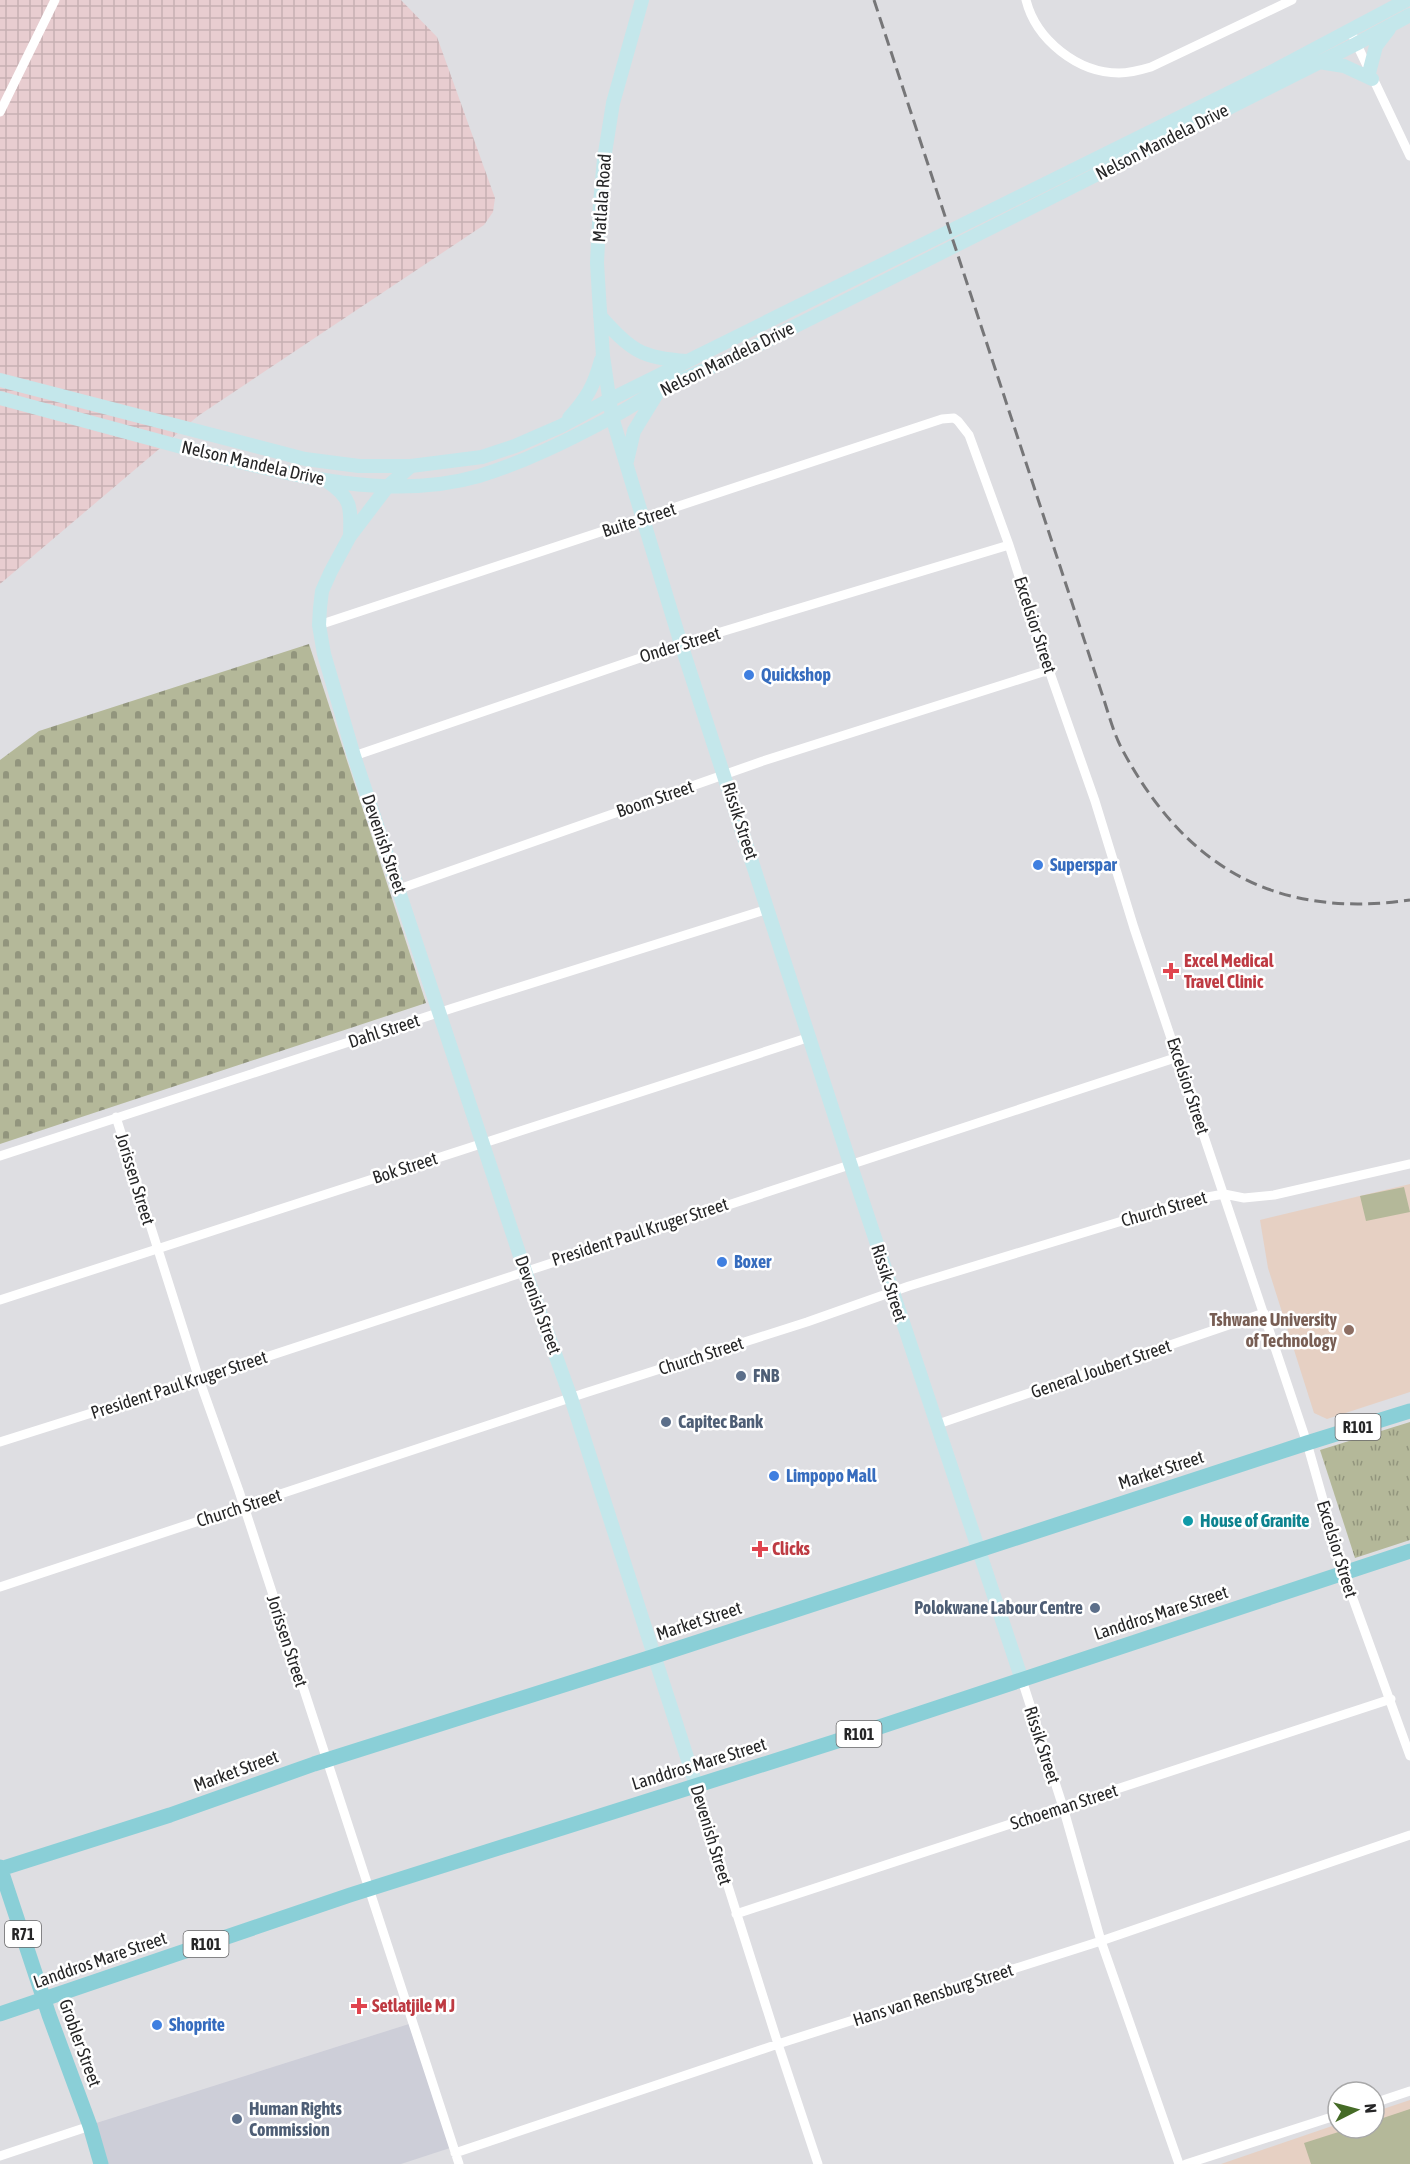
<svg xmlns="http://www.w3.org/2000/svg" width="1410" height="2164" viewBox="0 0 1410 2164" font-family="'Asap Condensed',sans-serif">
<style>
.built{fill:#cdced8}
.industrial{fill:url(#industrial-grid)}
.education{fill:#e6d0c3}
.cemetery{fill:url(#cemetery-stones)}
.park{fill:url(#park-tufts)}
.pitch{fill:#b4b899}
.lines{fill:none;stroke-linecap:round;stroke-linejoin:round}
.street{stroke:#fff;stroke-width:9}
.secondary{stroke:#c4e7eb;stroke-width:14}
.primary{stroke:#8acfd7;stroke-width:15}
.rail{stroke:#767678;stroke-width:3;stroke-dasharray:12 6;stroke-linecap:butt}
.shop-dot{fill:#3f7fe0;stroke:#fff;stroke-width:2}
.health-dot{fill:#e0444e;stroke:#fff;stroke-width:2}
.education-dot{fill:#8d6e63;stroke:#fff;stroke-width:2}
.service-dot{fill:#5c6f8a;stroke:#fff;stroke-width:2}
.culture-dot{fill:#0f9aa8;stroke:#fff;stroke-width:2}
.labels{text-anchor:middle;stroke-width:5;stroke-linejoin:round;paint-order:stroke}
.shield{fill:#fff;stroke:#676768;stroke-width:1.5}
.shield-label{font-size:16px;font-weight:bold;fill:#262627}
.street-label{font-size:18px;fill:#262627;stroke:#fff}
.shop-label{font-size:18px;font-weight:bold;fill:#366cbe;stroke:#fff;text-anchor:start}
.health-label{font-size:18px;font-weight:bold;fill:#be3a42;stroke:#fff;text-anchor:start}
.education-label{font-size:18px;font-weight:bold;fill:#785e54;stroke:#fff;text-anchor:end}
.service-label{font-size:18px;font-weight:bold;fill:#4e5e75;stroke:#fff;text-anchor:start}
.culture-label{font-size:18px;font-weight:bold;fill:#0d838f;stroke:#fff;text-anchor:start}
</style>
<defs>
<pattern id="industrial-grid" width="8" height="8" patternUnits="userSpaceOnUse" patternTransform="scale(1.5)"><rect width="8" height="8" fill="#e8cdd0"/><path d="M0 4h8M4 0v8" fill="none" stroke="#c7b0b3"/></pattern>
<pattern id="cemetery-stones" width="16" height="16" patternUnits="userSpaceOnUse" patternTransform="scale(1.5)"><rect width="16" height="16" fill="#b4b899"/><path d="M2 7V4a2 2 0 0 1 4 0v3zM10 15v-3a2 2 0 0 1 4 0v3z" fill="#92957d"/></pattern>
<pattern id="park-tufts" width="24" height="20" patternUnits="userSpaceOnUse" patternTransform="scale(1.5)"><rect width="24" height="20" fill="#b4b899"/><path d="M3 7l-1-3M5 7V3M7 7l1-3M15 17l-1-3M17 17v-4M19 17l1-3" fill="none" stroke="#92957d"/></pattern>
</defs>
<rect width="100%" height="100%" fill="#dedee2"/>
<!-- built -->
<path class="built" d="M409 2024 450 2148 401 2164H102L90 2125Z"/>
<!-- industrial -->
<path class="industrial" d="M0 0H401L437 37 495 198 493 212 484 225 198 416 0 584Z"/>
<!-- education -->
<path class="education" d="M1410 1184V1392L1327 1419 1314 1413 1268 1268 1260 1220Z
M1410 2100V2164H1221L1338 2124V2128H1374V2112Z"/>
<!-- cemetery -->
<path class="cemetery" d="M309 644 426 1003 0 1144V760L39 731Z"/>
<!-- park -->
<path class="park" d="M1410 1422V1540L1355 1558 1320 1450Z"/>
<!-- pitch -->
<path class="pitch" d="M1404 1187 1410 1212 1366 1221 1360 1196Z
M1410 2109V2164H1311L1304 2143 1351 2128H1374V2121Z"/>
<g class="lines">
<!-- street -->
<path class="street" d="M1026 0C1036 40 1078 73 1119 73 1130 73 1141 70 1151 67L1292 0
M1350 30 1410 156
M0 112 55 0
M319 625 942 419 954 418 958 421 969 435 1009 545 1049 670 1095 801 1134 928 1307 1443 1344 1574 1410 1756
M354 756 681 644 1009 545
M399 889 763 761 1049 670
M116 1117 199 1379 239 1491 459 2164
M0 1156 453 1008 768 909
M0 1300 810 1037
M938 1424 1264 1313
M0 1442 199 1379 1178 1057
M0 1587 585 1393 807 1322 909 1286 1191 1200 1224 1194 1244 1198 1274 1195 1410 1164
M1022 1680 1063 1807 1101 1941 1179 2164
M696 1785 778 2044 818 2164
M736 1914 1391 1699
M1374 2103 1410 2091
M455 2153 778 2044 1101 1941 1410 1835
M0 2156 90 2126
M1186 2164 1338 2115"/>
<!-- secondary -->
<path class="secondary" d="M642 0 613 103 604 159 600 203 597 263 599 296 603 356 612 417 681 644 850 1163 1022 1680
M1319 62 1344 66 1372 79
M1369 73 1376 46 1389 29
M600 316C631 350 640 358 687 361
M0 380 305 459 359 466H411L482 457 515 446 561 426 609 400 1277 69 1407 0
M0 398C63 415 126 432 189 449 280 472 385 503 479 476 525 462 569 440 612 417 628 409 643 398 659 390 682 379 706 370 730 359L1356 44 1410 15
M569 418C587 398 594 386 601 360
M627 461 634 431 658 392
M411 466 388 486 350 536 331 571 322 591 320 608 319 625 324 654 354 756 525 1271 571 1398 696 1785
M328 482C352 498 351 508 350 536"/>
<!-- primary -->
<path class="primary" d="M0 1867 49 2015 90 2126 101 2164
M0 1869 170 1815 314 1764 655 1656 1307 1443 1410 1411
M0 2014 350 1895 834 1742 1410 1551"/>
<!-- rail -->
<path class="rail" d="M874 0 1101 691C1108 711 1113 733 1123 751 1187 869 1277 919 1410 900"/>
</g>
<!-- markers -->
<g class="shop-dot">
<circle cx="749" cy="675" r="6"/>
<circle cx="1038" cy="865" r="6"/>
<circle cx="722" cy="1262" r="6"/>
<circle cx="774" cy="1476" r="6"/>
<circle cx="157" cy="2025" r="6"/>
</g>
<g class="health-dot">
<path d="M1168 962h6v6h6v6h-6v6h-6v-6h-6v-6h6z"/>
<path d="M757 1540h6v6h6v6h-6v6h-6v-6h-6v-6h6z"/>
<path d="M356 1997h6v6h6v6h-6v6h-6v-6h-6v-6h6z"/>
</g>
<circle class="education-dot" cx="1349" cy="1330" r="6"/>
<g class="service-dot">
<circle cx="741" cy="1376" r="6"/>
<circle cx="666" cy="1422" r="6"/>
<circle cx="1095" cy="1608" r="6"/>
<circle cx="237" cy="2119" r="6"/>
</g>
<circle class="culture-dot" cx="1188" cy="1521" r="6"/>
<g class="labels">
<!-- shield labels -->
<g class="shield">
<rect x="1335.5" y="1414" width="45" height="26" rx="4.5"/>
<rect x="836.5" y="1721" width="45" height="26" rx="4.5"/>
<rect x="5" y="1921" width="36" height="26" rx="4.5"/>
<rect x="183.5" y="1931" width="45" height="26" rx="4.5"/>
</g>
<g class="shield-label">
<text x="1358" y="1433">R101</text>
<text x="859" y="1740">R101</text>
<text x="23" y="1940">R71</text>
<text x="206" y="1950">R101</text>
</g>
<!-- street labels -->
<g class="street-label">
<text transform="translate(1162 142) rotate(-27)" y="6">Nelson Mandela Drive</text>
<text transform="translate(602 198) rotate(-86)" y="6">Matlala Road</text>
<text transform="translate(727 359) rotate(-26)" y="6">Nelson Mandela Drive</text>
<text transform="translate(253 463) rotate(13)" y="6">Nelson Mandela Drive</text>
<text transform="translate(639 520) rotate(-18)" y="6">Buite Street</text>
<text transform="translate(1035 625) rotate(72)" y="6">Excelsior Street</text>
<text transform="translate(680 645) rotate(-17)" y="6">Onder Street</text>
<text transform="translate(655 799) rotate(-19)" y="6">Boom Street</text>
<text transform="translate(740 821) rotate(72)" y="6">Rissik Street</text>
<text transform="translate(384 844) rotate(71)" y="6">Devenish Street</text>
<text transform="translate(384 1031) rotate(-18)" y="6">Dahl Street</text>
<text transform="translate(1188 1086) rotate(72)" y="6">Excelsior Street</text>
<text transform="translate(405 1168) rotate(-18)" y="6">Bok Street</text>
<text transform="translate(135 1179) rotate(73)" y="6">Jorissen Street</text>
<text transform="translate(1164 1209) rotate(-16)" y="6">Church Street</text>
<text transform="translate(640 1232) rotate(-18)" y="6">President Paul Kruger Street</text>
<text transform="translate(889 1283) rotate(72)" y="6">Rissik Street</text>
<text transform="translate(538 1305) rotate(70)" y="6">Devenish Street</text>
<text transform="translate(701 1356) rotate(-18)" y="6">Church Street</text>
<text transform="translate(1101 1369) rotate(-19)" y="6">General Joubert Street</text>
<text transform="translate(179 1385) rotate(-18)" y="6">President Paul Kruger Street</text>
<text transform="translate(1161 1470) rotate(-18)" y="6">Market Street</text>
<text transform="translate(239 1508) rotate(-18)" y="6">Church Street</text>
<text transform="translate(1337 1549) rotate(73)" y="6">Excelsior Street</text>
<text transform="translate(1161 1613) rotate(-18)" y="6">Landdros Mare Street</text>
<text transform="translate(699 1621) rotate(-18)" y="6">Market Street</text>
<text transform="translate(287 1641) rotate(72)" y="6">Jorissen Street</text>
<text transform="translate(1042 1745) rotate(72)" y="6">Rissik Street</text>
<text transform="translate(699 1764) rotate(-17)" y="6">Landdros Mare Street</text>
<text transform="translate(236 1771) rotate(-20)" y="6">Market Street</text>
<text transform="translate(1064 1807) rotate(-18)" y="6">Schoeman Street</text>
<text transform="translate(711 1835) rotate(73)" y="6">Devenish Street</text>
<text transform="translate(100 1960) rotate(-19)" y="6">Landdros Mare Street</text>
<text transform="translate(933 1995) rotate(-18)" y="6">Hans van Rensburg Street</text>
<text transform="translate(80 2043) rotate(70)" y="6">Grobler Street</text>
</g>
<!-- shop labels -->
<g class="shop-label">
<text x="761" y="681">Quickshop</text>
<text x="1050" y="871">Superspar</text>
<text x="734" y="1268">Boxer</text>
<text x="786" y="1482">Limpopo Mall</text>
<text x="169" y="2031">Shoprite</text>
</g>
<!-- health labels -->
<g class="health-label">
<text x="1184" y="967">Excel Medical<tspan x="1184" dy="21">Travel Clinic</tspan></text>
<text x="772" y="1555">Clicks</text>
<text x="372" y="2012">Setlatjile M J</text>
</g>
<!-- education labels -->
<g class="education-label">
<text x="1337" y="1326">Tshwane University<tspan x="1337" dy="21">of Technology</tspan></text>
</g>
<!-- service labels -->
<g class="service-label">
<text x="753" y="1382">FNB</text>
<text x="678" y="1428">Capitec Bank</text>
<text x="1083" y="1614" text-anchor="end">Polokwane Labour Centre</text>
<text x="249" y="2115">Human Rights<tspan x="249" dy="21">Commission</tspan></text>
</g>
<!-- culture labels -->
<g class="culture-label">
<text x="1200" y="1527">House of Granite</text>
</g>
</g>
<!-- north arrow -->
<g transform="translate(1356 2110) rotate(84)"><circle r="28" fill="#ffffff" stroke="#a8a8a9" stroke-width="1.5"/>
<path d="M0-4.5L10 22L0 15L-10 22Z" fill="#456b26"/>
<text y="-9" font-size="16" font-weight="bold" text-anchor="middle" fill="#262627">N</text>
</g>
</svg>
